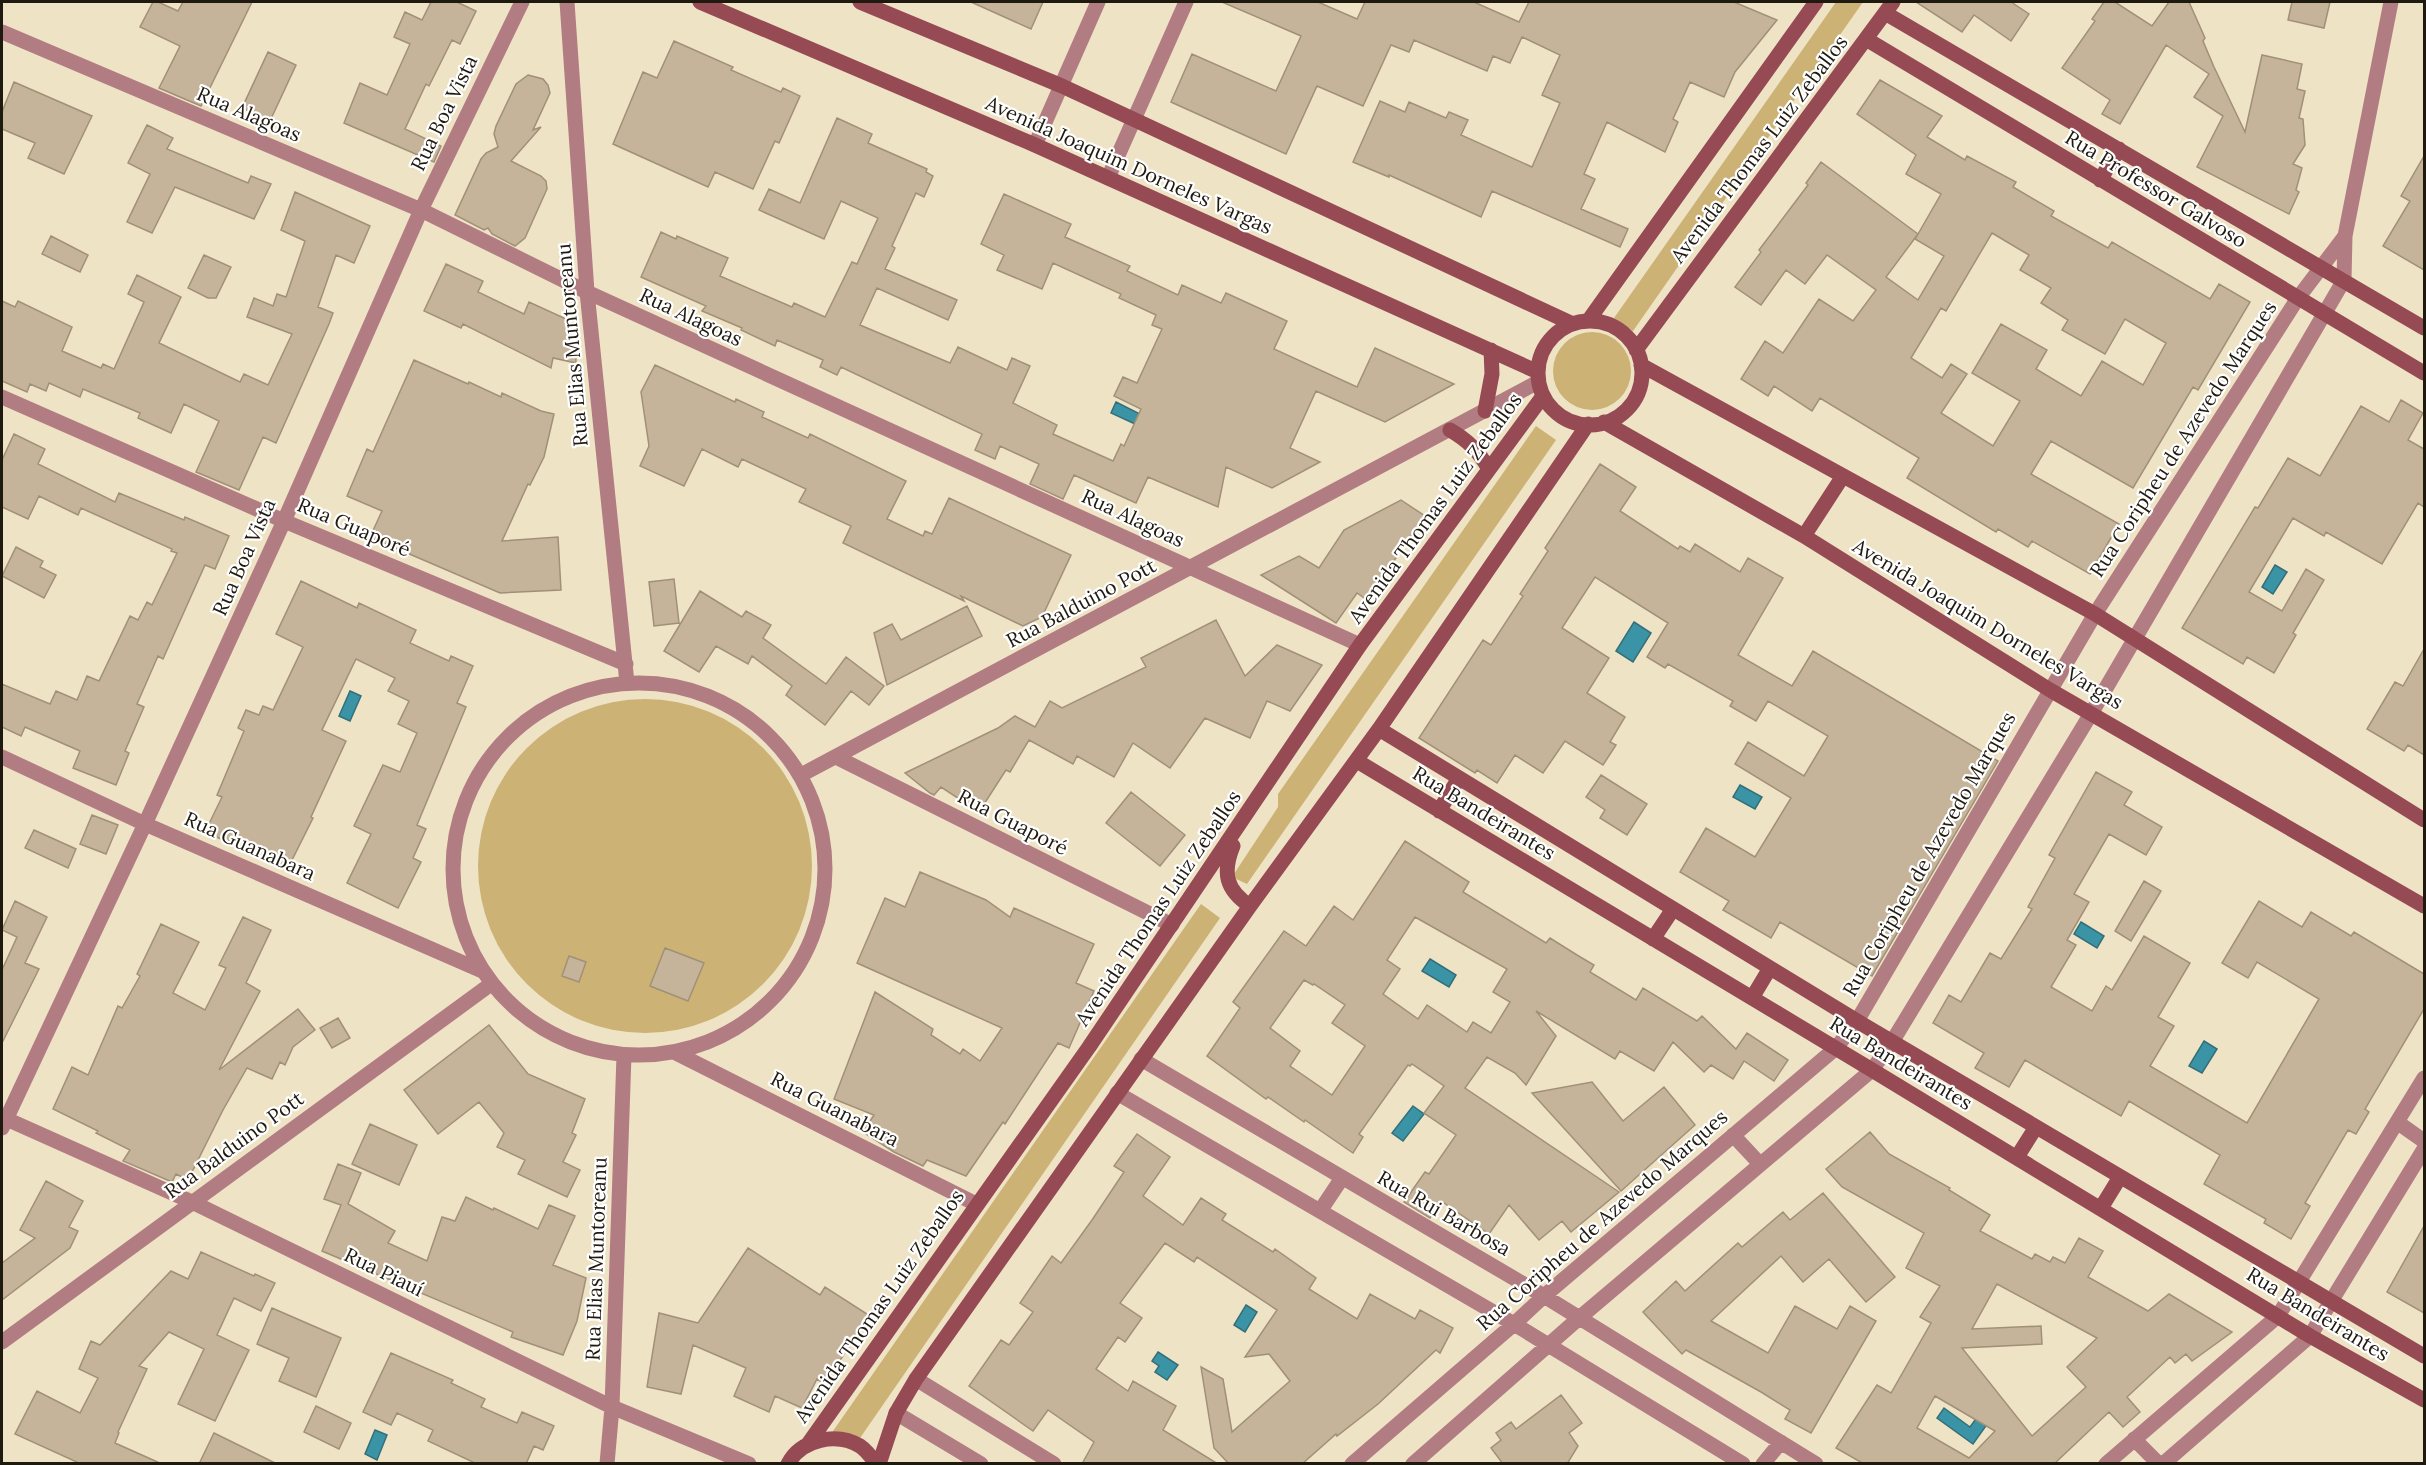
<svg xmlns="http://www.w3.org/2000/svg" width="2426" height="1465" viewBox="0 0 2426 1465" font-family="Lora,serif">
<style>
.green{fill:#ccb274}
.water{fill:#3b94a6;stroke:#336f79;stroke-width:1.5}
.building{fill:#c5b49a;stroke:#a19078;stroke-width:1.5;fill-rule:evenodd}
.lines{fill:none;stroke-linecap:round;stroke-linejoin:round}
.street{stroke:#b27d82;stroke-width:15}
.secondary{stroke:#954a54;stroke-width:15}
.labels{text-anchor:middle;stroke-width:4.5;stroke-linejoin:round;paint-order:stroke}
.street-label{font-size:20px;fill:#1f1a10;stroke:#fff}
</style>
<rect width="100%" height="100%" fill="#efe3c6"/>
<!-- green -->
<path class="green" d="M1836 2H1863L1633 331 1614 318Z
M1553 371a39 39 0 1 1 78 0a39 39 0 1 1-78 0Z
M1536 426 1556 440 1247 884 1232 877 1278 807V794Z
M478 866a167 167 0 1 1 334 0a167 167 0 1 1-334 0Z
M1201 904 1220 918 860 1438 833 1431Z"/>
<!-- water -->
<path class="water" d="M1116 402 1140 414 1135 424 1111 413Z
M2275 565 2287 572 2273 594 2262 587Z
M1634 622 1651 633 1633 662 1616 651Z
M350 691 361 696 350 721 339 716Z
M1740 785 1762 797 1755 809 1733 797Z
M2081 922 2104 936 2097 948 2074 934Z
M1430 959 1456 975 1449 987 1422 971Z
M2204 1041 2217 1049 2202 1073 2189 1066Z
M1413 1106 1424 1114 1403 1141 1392 1133Z
M1246 1305 1257 1312 1245 1332 1234 1325Z
M1158 1352 1178 1365 1167 1380 1155 1372 1159 1366 1152 1361Z
M1944 1408 1970 1427 1978 1416 1988 1423 1973 1444 1937 1418Z
M375 1430 387 1435 377 1460 365 1454Z"/>
<!-- building -->
<path class="building" d="M153 2H158L178 11 183 2H252L201 106 159 88 180 46 140 27Z
M431 2H457L476 11 460 44 452 40 429 86 426 84 405 129 441 146 434 162 344 123 360 83 387 95 410 44 394 37 405 12 422 20Z
M971 2H1043L1031 29Z
M1222 2H1318L1357 19 1365 2H1474L1519 22 1529 2H1734L1777 20 1735 72 1724 97 1690 82 1673 119 1678 122 1665 152 1607 122 1584 174 1595 179 1581 209 1628 229 1620 247 1492 191 1481 217 1389 175V177L1353 162 1380 101 1405 112 1409 102 1446 118 1449 112 1468 120 1461 135 1532 167 1560 103 1542 95 1560 55 1522 37 1510 63 1493 56 1487 71 1414 40 1409 52 1391 45 1363 106 1317 86 1286 154 1171 102 1192 54 1276 91 1301 36Z
M1916 2H2011L2029 14 2011 41 1974 15 1962 32Z
M2104 2H2115L2152 26 2169 2H2189L2205 38 2203 41 2214 67 2245 132 2262 55 2302 64 2297 89 2305 91 2299 118 2303 119 2305 145 2293 164 2302 168 2296 190 2299 192 2289 214 2197 167 2223 116 2194 97 2209 74 2166 45 2120 124 2102 114 2110 100 2062 68 2095 21 2092 19Z
M2292 2H2330L2324 28 2288 20Z
M674 41 733 67 731 70 781 92 783 88 800 96 779 143 775 141 753 189 715 172 708 187 613 144 643 72 657 78Z
M268 52 296 65 270 121 242 108Z
M528 75 543 79 548 85 550 93 533 130 541 127 511 161 541 176 546 181 547 189 525 238 515 246 492 234 488 228 484 230 455 215 481 159 486 153 498 147 494 134 496 126 516 84Z
M1880 80 1942 116 1927 137 1965 160 1967 156 2016 182 2013 187 2054 211 2051 216 2108 248 2112 242 2210 299 2219 284 2250 302 2198 390 2193 387 2133 488 2051 441 2031 474 2119 524 2090 574 2032 541 2028 547 1998 529 1996 532 1907 478 1919 458 1820 398 1812 411 1774 386 1768 396 1741 379 1765 341 1783 353 1819 299 1853 321 1876 290 1827 255 1805 284 1786 270 1761 305 1735 287 1761 252 1759 250 1808 185 1806 183 1821 162 1918 234 1941 194 1906 174 1916 155 1857 114ZM1992 233 2029 255 2020 270 2051 288 2041 303 2068 320 2062 330 2105 354 2125 319 2166 343 2143 385 2102 361 2081 396 2036 369 2047 350 2001 324 1972 373 2020 401 1993 446 1941 413 1967 374 1951 364 1942 378 1911 358 1941 308 1946 311ZM1918 234 1915 239 1944 256 1918 300 1886 277Z
M14 82 92 116 64 174 28 158 35 143 2 129V112Z
M837 118 872 134 868 143 927 169 926 172 933 176 924 197 916 193 892 246 895 248 885 269 957 300 948 320 877 288 860 325 950 363 958 347 1007 370 1012 358 1030 366 1013 403 1057 425 1053 434 1113 461 1121 444 1124 446 1141 409 1114 396 1123 377 1137 383 1162 329 1152 325 1156 315 1119 298 1121 294 1053 263 1042 289 997 270 1004 255 981 244 1004 194 1071 224 1065 237 1130 266 1127 271 1178 295 1182 285 1221 303 1226 293 1287 321 1274 349 1357 387 1375 348 1454 384 1385 422 1316 391 1290 448 1320 462 1272 488 1226 467 1218 507 1148 477 1136 503 1074 475 1063 499 1030 484 1039 464 1000 446 995 459 975 450 982 434 841 367 837 375 820 367 823 360 777 340 775 346 741 330 742 328 702 311 706 306 641 277 661 232 676 239 677 236 728 258 720 276 792 307 794 303 825 317 852 262 857 264 878 218 841 201 824 239 759 210 769 189 800 203Z
M147 125 173 138 167 149 248 183 251 176 271 184 254 219 175 187 152 233 127 222 150 174 128 163Z
M2424 156V270L2383 246 2410 201 2401 196Z
M295 192 370 226 354 263 336 255 318 307 333 313 329 324 276 443 263 437 239 490 196 472 219 421 184 404 171 433 138 418 140 413 83 389 80 397 49 383 46 391 30 384 27 392 2 381V301L15 307 18 301 72 327 62 351 101 368 103 364 114 369 144 302 128 294 137 275 181 297 159 343 240 382 244 374 268 385 292 334 247 317 254 298 273 306 277 294 286 297 305 241 281 230Z
M51 236 88 255 80 272 42 254Z
M204 255 231 267 216 298H208L188 288Z
M446 264 483 281 478 292 524 314 529 302 566 319H575L576 363 553 358 551 368 463 324 461 328 424 311Z
M414 360 468 384 469 382 501 397 502 393 541 411 554 414 544 457 530 485 528 484 502 541 558 537 561 590 500 593 370 537 382 511 347 496 367 449 373 452Z
M655 365 735 402 736 399 764 412 762 417 808 438 810 434 906 481 887 519 923 536 925 531 932 534 949 498 1071 555 1042 617 1023 626 961 596 964 601 843 543 851 526 799 502 806 489 742 459 738 467 702 449 684 486 640 466 649 446 641 392Z
M2401 400 2423 413 2408 440 2424 449V507L2418 503 2382 564 2326 532 2324 536 2293 518 2249 592 2282 611 2306 569 2324 580 2293 633 2296 635 2274 673 2247 657 2243 664 2182 628 2255 507 2258 508 2288 458 2320 476 2361 406 2389 422Z
M14 434 45 449 38 464 115 502 119 493 184 520 185 517 229 536 215 569 205 565 163 659 158 656 137 704 144 707 125 751 129 753 116 785 73 768 80 751 25 727 21 736 2 727V684L50 704 56 691 77 700 87 676 99 681 130 616 138 620 147 602 152 605 177 553 171 551 172 549 81 508 78 515 39 496 28 519 2 507V460Z
M1600 464 1636 487 1620 511 1678 549 1680 546 1690 552 1695 544 1740 572 1748 558 1783 578 1738 655 1792 686 1813 651 1998 761 1872 976 1780 922 1771 938 1723 910 1729 901 1680 872 1706 828 1755 857 1791 798 1735 764 1748 742 1804 776 1828 736 1768 701 1756 721 1730 706 1733 701 1668 664 1665 668 1647 657 1668 623 1595 577 1562 628 1609 658 1587 693 1625 717 1610 742 1616 745 1603 765 1565 741 1543 773 1515 755 1497 783 1477 770 1475 773 1419 738 1483 640 1491 645 1523 596 1520 594 1548 551 1545 548Z
M1401 500 1425 516 1367 600 1357 593 1336 623 1261 575 1299 556 1319 568 1344 530Z
M16 547 43 561 40 567 56 575 44 598 2 576Z
M674 579 679 623 654 626 649 582Z
M301 581 357 608 359 603 416 630 410 643 449 661 451 656 473 666 457 703 466 707 417 825 426 829 413 858 421 862 398 908 347 883 371 834 354 826 383 765 400 772 417 733 398 724 409 701 388 691 395 678 356 659 322 730 346 741 311 817 313 818 288 868 230 840 228 842 205 832 222 797 217 795 244 731 238 728 246 710 259 715 263 706 273 710 303 647 276 634Z
M700 591 742 617 746 611 771 625 763 638 826 684 846 657 884 686 869 705 851 691 825 725 786 695 792 686 752 656 748 664 716 646 699 672 664 651Z
M967 606 982 636 887 685 874 633 892 624 901 640Z
M1216 620 1245 676 1277 645 1322 665 1290 711 1267 701 1250 738 1205 718 1170 768 1133 743 1114 777 1077 756 1073 764 1029 740 1010 772 1006 770 979 812 941 787 934 795 930 793 905 773 998 728 1015 716 1035 727 1050 701 1062 708 1146 667 1141 658Z
M2424 649V755L2408 745 2404 751 2367 729 2395 682 2403 686Z
M2096 772 2132 792 2124 805 2162 827 2146 855 2109 834 2074 894 2089 902 2067 940 2076 945 2051 987 2092 1011 2106 986 2112 990 2144 936 2190 963 2158 1017 2174 1026 2150 1066 2247 1123 2319 999 2257 962 2248 978 2222 963 2259 901 2302 927 2311 912 2351 936 2354 932 2424 974V1009L2365 1109 2369 1112 2356 1134 2348 1130 2305 1203 2310 1206 2291 1239 2264 1223 2266 1219 2204 1184 2220 1155 2129 1101 2121 1116 2025 1060 2009 1087 1975 1068 1984 1053 1933 1023 1949 995 1961 1002 1990 953 2001 959 2032 909 2028 907 2055 858 2049 855Z
M1601 775 1647 804 1627 835 1600 818 1605 810 1586 797Z
M1131 792 1185 835 1160 866 1106 823Z
M92 815 118 825 106 854 80 844Z
M34 830 76 849 68 868 25 848Z
M1405 841 1469 882 1463 892 1546 943 1550 938 1577 955 1594 965 1590 972 1636 1000 1643 988 1697 1021 1702 1016 1736 1049 1747 1033 1788 1060 1774 1081 1744 1061 1733 1079 1711 1065 1704 1072 1673 1042 1654 1071 1620 1051 1615 1059 1536 1011 1556 1036 1526 1085 1515 1073 1487 1057 1465 1088 1619 1192 1571 1232 1562 1221 1539 1240 1509 1205 1489 1234 1441 1201 1430 1218 1404 1202 1425 1172 1429 1174 1456 1135 1424 1113 1444 1086 1412 1064 1410 1066 1408 1065 1359 1134 1363 1137 1353 1153 1305 1120 1304 1122 1268 1097 1266 1099 1207 1056 1240 1008 1233 1002 1284 931 1306 946 1334 906 1353 920ZM1415 917 1507 969 1493 992 1510 1002 1491 1033 1473 1022 1467 1032 1427 1005 1418 1019 1383 994 1400 969 1387 960ZM1304 980 1313 985 1314 984 1345 1005 1332 1023 1365 1046 1332 1095 1290 1066 1300 1051 1270 1028Z
M920 872 986 900 1010 917 1014 908 1094 944 1076 983 1094 991 1069 1048 1058 1043 1005 1124 1003 1122 966 1176 927 1160 923 1166 894 1152 863 1132 874 1115 834 1099 875 992 933 1029 931 1035 960 1054 963 1049 980 1061 1002 1028 857 963 885 898 905 907Z
M2144 881 2161 891 2131 941 2115 931Z
M15 901 47 917 25 963 39 969 2 1043V970L17 937 2 930Z
M243 917 271 930 246 983 260 991 219 1070 298 1009 315 1030 293 1047 285 1065 280 1062 272 1079 247 1068 223 1110 188 1180 176 1174 172 1182 123 1161 130 1150 96 1133 98 1131 53 1109 72 1067 88 1075 118 1006 122 1008 140 976 137 974 161 924 199 942 173 993 205 1010 226 968 219 965Z
M665 948 704 963 688 1001 650 986Z
M569 956 586 962 579 982 562 976Z
M338 1018 350 1038 332 1048 320 1028Z
M489 1025 528 1074 585 1099 572 1133 576 1135 563 1162 580 1170 567 1197 518 1174 525 1160 497 1147 504 1133 479 1102 438 1134 404 1090Z
M1592 1082 1623 1121 1664 1087 1695 1125 1621 1191 1532 1093Z
M370 1124 417 1145 399 1185 352 1164Z
M1870 1132 1889 1154 1950 1188 1949 1190 1990 1215 1980 1231 2032 1259 2035 1254 2050 1262 2053 1257 2065 1263 2079 1238 2103 1251 2088 1277 2148 1311 2169 1294 2232 1332 2192 1361 2186 1354 2175 1363 2170 1357 2127 1397 2140 1412 2123 1427 2109 1412 2054 1464H1864L1836 1448 1877 1385 1891 1393 1931 1323 1920 1317 1940 1286 1906 1268 1924 1233 1842 1187 1826 1169ZM1997 1284 2097 1338 2067 1367 2086 1387 2032 1436 1962 1348 2042 1344 2041 1326 1972 1329ZM1935 1396 1995 1431 1969 1458 1917 1428Z
M1137 1134 1170 1157 1143 1196 1183 1225 1201 1198 1226 1214 1222 1220 1273 1252 1275 1249 1316 1278 1309 1289 1357 1319 1370 1294 1415 1319 1420 1310 1453 1328 1440 1353 1436 1350 1378 1404 1337 1436 1336 1434 1302 1464H1229L1214 1448 1201 1367 1223 1379 1232 1432 1290 1381 1269 1354 1245 1357 1277 1310 1197 1257 1194 1262 1165 1243 1120 1303 1142 1318 1125 1342 1118 1337 1096 1369 1128 1391 1133 1381 1176 1406 1163 1430 1218 1464H1082L1094 1442 1048 1410 1033 1431 969 1386 1001 1340 1009 1345 1033 1312 1020 1303 1052 1256 1061 1263 1092 1220 1124 1172 1114 1166Z
M338 1164 361 1173 348 1204 395 1231 388 1243 427 1261 442 1217 455 1221 466 1197 493 1210 494 1208 538 1229 549 1205 575 1216 553 1265 586 1278 577 1321 563 1355 511 1337 513 1332 322 1251 341 1205 324 1199Z
M46 1181 83 1201 69 1227 78 1231 70 1248 2 1300V1263L35 1238 20 1230Z
M1823 1193 1895 1277 1866 1302 1829 1259 1803 1282 1781 1256 1711 1321 1768 1353 1795 1306 1837 1329 1850 1306 1876 1321 1811 1433 1785 1419 1790 1410 1761 1392 1686 1350 1682 1354 1643 1312 1676 1281 1685 1291 1738 1243 1742 1247 1783 1212 1790 1220Z
M2424 1226V1313L2387 1292Z
M748 1248 820 1295 825 1287 870 1316 824 1384 817 1379 802 1408 775 1396 769 1412 734 1396 746 1368 693 1345 681 1394 647 1387 659 1313 698 1323Z
M201 1252 254 1276 255 1274 275 1283 261 1311 234 1298 217 1335 249 1350 215 1421 178 1404 204 1349 169 1332 139 1366 147 1369 118 1432 119 1433 115 1443 162 1464H81L15 1434 37 1391 80 1413 98 1378 79 1369 91 1341 100 1345 171 1271 188 1279Z
M272 1308 341 1338 316 1397 279 1381 289 1358 257 1344Z
M391 1353 453 1380 451 1383 485 1399 481 1407 517 1423 522 1412 554 1426 543 1450 534 1446 526 1464H477L428 1441 433 1430 397 1413 391 1425 363 1412Z
M1561 1395 1582 1423 1569 1433 1578 1446 1567 1464H1503L1491 1448 1501 1440 1496 1433 1511 1422 1516 1429Z
M316 1406 351 1423 339 1449 304 1432Z
M214 1433 277 1464H199Z"/>
<g class="lines">
<!-- street -->
<path class="street" d="M567 2 587 292 627 683
M2 32 421 210 587 292 1360 645
M1035 145 1098 2
M1108 178 1186 2
M2 397 284 521 626 664
M453 869a186 186 0 1 1 372 0a186 186 0 1 1-372 0Z
M2 757 145 824 482 971
M836 757 1172 925
M801 775 1538 382
M674 1052 976 1204
M1141 1059 1544 1296 1816 1464
M1117 1093 1514 1324 1743 1464
M2 1117 192 1202 612 1407 749 1464
M2397 1122 2424 1141
M2 1128 145 824 284 521 421 210 522 2
M1733 1135 1760 1164
M1320 1211 1342 1178
M2 1342 491 984
M916 1379 1054 1464
M896 1413 981 1464
M2134 1439 2159 1464
M607 1464 612 1407 624 1055
M1352 1464 1514 1324 1544 1296 1836 1048 1857 1021 2095 614 2298 298 2345 236
M1413 1464 1578 1319 1872 1070 1892 1042 2092 712 2344 280 2345 236 2391 2
M1763 1464 1781 1442
M2106 1464 2278 1316 2424 1078
M2163 1464 2310 1336 2424 1149"/>
<!-- secondary -->
<path class="secondary" d="M700 2 1035 145 1538 372
M860 2 1062 86 1573 324
M1885 13 2424 328
M1866 39 2424 373
M2100 180 2119 149
M1588 321 1816 2
M1538 373a52 52 0 1 1 104 0a52 52 0 1 1-104 0Z
M1636 350 1893 2
M1641 365 2095 614 2424 820
M1485 411 1492 374 1491 350
M1604 422 1804 536 2050 690 2424 906
M1450 430C1469 441 1478 451 1489 469
M1804 536 1843 476
M1379 729 1857 1021 2424 1356
M1357 761 1872 1070 2310 1336 2424 1400
M1439 811 1459 778
M1233 846C1222 873 1226 890 1250 906
M1653 939 1673 909
M1752 998 1770 968
M2017 1157 2036 1127
M2101 1208 2120 1177
M808 1444 1089 1047 1360 645 1543 396
M788 1464C801 1439 837 1432 860 1446 866 1450 872 1458 876 1464
M879 1464 896 1413 916 1379 1250 906 1379 729 1588 424"/>
</g>
<g class="labels">
<!-- street labels -->
<g class="street-label">
<text transform="translate(444 113) rotate(-64)" y="7">Rua Boa Vista</text>
<text transform="translate(249 114) rotate(23)" y="7">Rua Alagoas</text>
<text transform="translate(1759 149) rotate(-53)" y="7">Avenida Thomas Luiz Zeballos</text>
<text transform="translate(1129 165) rotate(24)" y="7">Avenida Joaquim Dorneles Vargas</text>
<text transform="translate(2156 189) rotate(31)" y="7">Rua Professor Galvoso</text>
<text transform="translate(691 317) rotate(25)" y="7">Rua Alagoas</text>
<text transform="translate(572 345) rotate(-95)" y="7">Rua Elias Muntoreanu</text>
<text transform="translate(2183 439) rotate(-57)" y="7">Rua Coripheu de Azevedo Marques</text>
<text transform="translate(1435 508) rotate(-54)" y="7">Avenida Thomas Luiz Zeballos</text>
<text transform="translate(1133 518) rotate(25)" y="7">Rua Alagoas</text>
<text transform="translate(354 527) rotate(23)" y="7">Rua Guaporé</text>
<text transform="translate(244 557) rotate(-66)" y="7">Rua Boa Vista</text>
<text transform="translate(1081 603) rotate(-28)" y="7">Rua Balduino Pott</text>
<text transform="translate(1988 624) rotate(31)" y="7">Avenida Joaquim Dorneles Vargas</text>
<text transform="translate(1484 813) rotate(31)" y="7">Rua Bandeirantes</text>
<text transform="translate(1013 822) rotate(27)" y="7">Rua Guaporé</text>
<text transform="translate(250 846) rotate(24)" y="7">Rua Guanabara</text>
<text transform="translate(1929 854) rotate(-60)" y="7">Rua Coripheu de Azevedo Marques</text>
<text transform="translate(1158 908) rotate(-56)" y="7">Avenida Thomas Luiz Zeballos</text>
<text transform="translate(1901 1063) rotate(31)" y="7">Rua Bandeirantes</text>
<text transform="translate(835 1109) rotate(27)" y="7">Rua Guanabara</text>
<text transform="translate(234 1145) rotate(-36)" y="7">Rua Balduino Pott</text>
<text transform="translate(1444 1213) rotate(30)" y="7">Rua Rui Barbosa</text>
<text transform="translate(1602 1220) rotate(-41)" y="7">Rua Coripheu de Azevedo Marques</text>
<text transform="translate(596 1259) rotate(-88)" y="7">Rua Elias Muntoreanu</text>
<text transform="translate(384 1272) rotate(26)" y="7">Rua Piauí</text>
<text transform="translate(879 1306) rotate(-55)" y="7">Avenida Thomas Luiz Zeballos</text>
<text transform="translate(2318 1314) rotate(31)" y="7">Rua Bandeirantes</text>
</g>
</g>
<!-- border -->
<rect width="2426" height="1465" fill="none" stroke="#1f1a10" stroke-width="6"/>
</svg>
